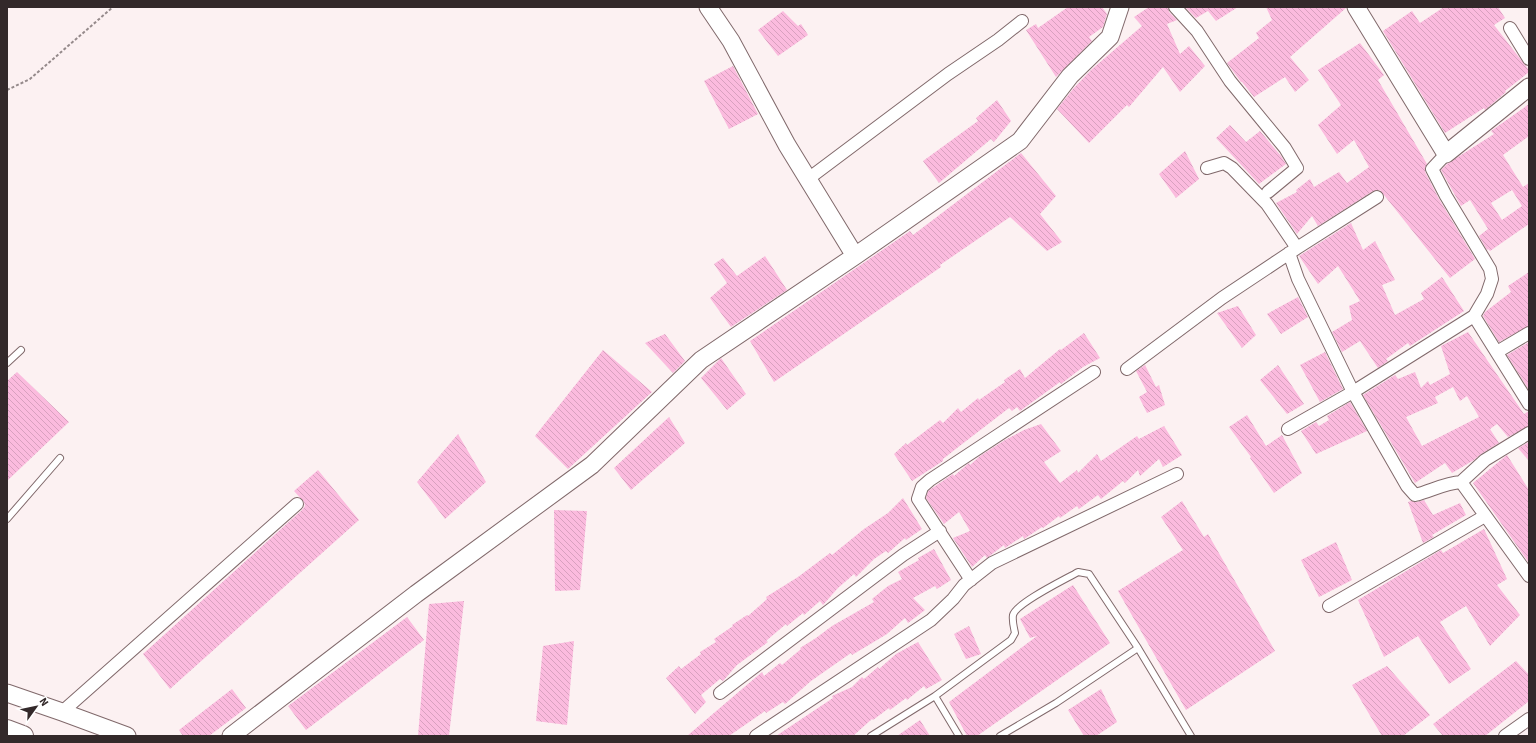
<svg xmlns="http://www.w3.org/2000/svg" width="1536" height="743" viewBox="0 0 1536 743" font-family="'Source Sans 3',sans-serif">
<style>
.building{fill:url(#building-back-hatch);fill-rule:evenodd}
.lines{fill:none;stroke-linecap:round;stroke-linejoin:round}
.lane-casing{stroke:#80696b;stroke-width:8}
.street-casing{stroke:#80696b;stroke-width:14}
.secondary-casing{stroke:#80696b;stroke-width:19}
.primary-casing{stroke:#80696b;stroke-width:22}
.path{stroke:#958a8b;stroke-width:2;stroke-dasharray:3 2;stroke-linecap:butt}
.lane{stroke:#fff;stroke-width:6}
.street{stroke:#fff;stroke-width:12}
.secondary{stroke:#fff;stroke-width:17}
.primary{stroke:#fff;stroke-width:20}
</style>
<defs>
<pattern id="building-back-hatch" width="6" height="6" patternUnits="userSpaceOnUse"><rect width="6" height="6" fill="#fbbbde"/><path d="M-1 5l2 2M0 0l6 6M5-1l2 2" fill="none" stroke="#d8a1bf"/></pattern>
</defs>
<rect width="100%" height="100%" fill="#fcf1f2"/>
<!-- building -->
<path class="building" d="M1068 7H1102L1107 14 1103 27 1089 37 1092 41 1056 77 1026 30 1036 24 1038 28Z
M1149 7H1168L1169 12 1177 20 1167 24 1180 54 1189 46 1205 66 1180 92 1163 67 1129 107 1127 105 1089 143 1057 109 1073 89 1091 70 1142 26 1134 17Z
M1185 7H1238L1216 21 1208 11 1196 18Z
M1266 7H1346V8L1290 57 1309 80 1295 92 1285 77 1254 97 1242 82H1241L1227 63 1259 38 1256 33 1272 20Z
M1444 7H1498L1505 18 1494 25 1529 70V72L1505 91 1506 92 1485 110 1484 108 1445 133 1383 31 1412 11 1420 23Z
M783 11 798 26 801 24 808 35 778 56 758 30Z
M1360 43 1384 75 1378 80 1427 164 1425 168V172L1439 199 1475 259 1450 278 1380 190 1373 191 1318 226 1312 216 1297 234 1276 203 1297 192 1296 190 1310 179 1314 187 1339 172 1347 183 1369 167 1354 140 1337 154 1318 125 1341 105 1318 70Z
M733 66 758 114 729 129 704 81Z
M997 100 1011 121 994 142 991 139 939 183 923 161 978 121 976 118Z
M1529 104V136L1503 155 1523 187 1529 183V224L1490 251 1488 249 1487 250 1479 236 1488 229 1470 200 1461 206 1441 170 1447 164 1494 134 1491 131ZM1512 190 1522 206 1502 220 1491 203Z
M1230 125 1246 142 1260 131 1281 156 1286 164 1259 184 1216 138Z
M1185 151 1199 179 1176 198 1159 174Z
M1021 153 1056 196 1040 214 1062 242 1047 251 1010 217 940 265 941 267 774 382 750 341 910 231 913 235Z
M1351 223 1363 250 1375 241 1395 280 1382 285 1395 315 1424 299 1421 293 1442 277 1464 311 1410 346 1408 343 1386 359 1388 361 1378 368 1360 341 1342 352 1332 332 1352 320 1349 306 1360 301 1338 266 1318 284 1299 256Z
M765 256 787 290 731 327 710 298 727 283 714 264 723 258 737 276Z
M1529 272V326L1499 342 1483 316 1485 312 1511 292 1508 286Z
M1298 297 1308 317 1281 334 1267 314Z
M1238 306 1256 335 1242 348 1217 313Z
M1468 332 1524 414 1529 411V426L1508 437 1497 424 1490 429 1499 443 1481 454 1474 460 1452 473 1445 463 1415 483 1363 395 1395 375 1398 379 1415 372 1421 388 1428 381 1430 385 1450 374 1441 346ZM1453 387 1460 401 1467 396 1479 417 1422 446 1406 417 1438 403 1435 397Z
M1084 333 1100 358 1083 367 1061 384 1060 382 1020 411 1017 407 1012 411 1009 408 957 448 943 459V461L912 481 894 454 906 443 907 445 940 420 943 423 958 408 961 412 978 398 979 400 1005 382 1004 380 1020 369 1025 378 1060 349 1061 350Z
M665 334 685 361 673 373 645 343Z
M1529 342V390L1507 355Z
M603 350 652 392 568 469 535 436Z
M1325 352 1343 389 1320 402 1300 365Z
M721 358 746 394 727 410 701 378Z
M1145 365 1156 387 1159 385 1165 405 1147 413 1139 397 1147 392 1136 371Z
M1278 365 1304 404 1287 414 1260 380Z
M17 372 69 422 7 481V381Z
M1350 402 1367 431 1316 454 1301 431 1316 422 1319 426 1329 420 1327 416Z
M1247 415 1266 446 1282 435 1302 473 1274 493 1250 458 1251 457 1229 427Z
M669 417 685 443 631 490 614 468Z
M1041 424 1061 451 1044 462 1060 483 1077 470 1078 473 1097 454 1101 461 1137 436 1139 439 1164 426 1182 455 1163 467 1159 459 1140 476 1138 470 1125 483 1123 481 1101 499 1098 495 1079 509 1077 506 1060 518 1059 516 1043 528 1042 527 1024 539 1023 536 1005 548 1004 545 987 558 985 555 972 567 953 538 970 531 959 512 944 524 926 498 928 491 953 474 954 476 969 463 970 465 980 456 1005 440 1024 430Z
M458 434 486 482 445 519 417 482Z
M1529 442V461L1518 448Z
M1507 455 1529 490V563L1473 483Z
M318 470 359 520 170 689 143 654 302 510 305 506 304 502 294 491Z
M903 498 922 529 906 540 905 538 888 553 886 551 874 559 856 577 854 574 838 588 823 605 820 601 804 615 803 613 787 626 786 624 766 641 768 642 737 665 723 681 720 679 701 695 706 702 695 714 666 678 679 666 681 669 701 654 700 652 716 642 714 639 733 626 732 625 747 615 748 616 767 599 766 597 798 577 830 553 832 555 864 529 888 513Z
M1424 500 1433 515 1460 503 1466 515 1432 535 1434 537 1423 543 1408 502 1411 501 1417 502Z
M1182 501 1204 537 1208 534 1275 651 1186 710 1118 591 1183 550 1161 517Z
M554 510 587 511 580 590 555 591Z
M1484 529 1507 579 1497 585 1520 615 1490 646 1466 606 1440 622 1471 669 1449 684 1418 636 1384 657 1358 600 1441 550 1443 553Z
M1336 542 1352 580 1319 597 1301 560Z
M934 549 951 580 937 589 935 586 913 598 925 610 908 623 905 618 887 634 852 655 851 653 811 681 785 704 783 702 766 713 765 711 729 736H687L762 672 764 676 780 663 782 665 801 649 800 648 816 638 832 626 874 602 872 599 888 586 902 579 898 572 919 560 918 558Z
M1073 585 1110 643 977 736H967L949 702 1037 636 1030 638 1020 619Z
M464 601 449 736H418L429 604Z
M407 617 424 640 306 730 288 706Z
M969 626 981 654 966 659 954 634Z
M574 641 567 725 536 721 543 646Z
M918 642 942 680 926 689 924 686 907 700 906 698 890 710 889 708 873 720 872 719 853 736H776L833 698 832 696 852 687 862 677 864 679 878 667 879 669 896 654Z
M1516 661 1529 675V701L1485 736H1443L1433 724Z
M1387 666 1430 715 1403 736H1382L1352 685Z
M232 689 246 708 209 736H183L179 730Z
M1101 689 1117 722 1096 736H1084L1068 710Z
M920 720 930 736H897Z"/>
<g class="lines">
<!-- lane casing -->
<g class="lane-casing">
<path id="lane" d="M7 363 21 350
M7 519 60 458
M935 696 1011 640 1015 633C1014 628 1012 621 1013 615 1016 603 1066 579 1078 572L1089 574 1138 648 1191 736
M871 736 935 696 959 736
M1000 736 1056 703 1138 648"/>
</g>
<!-- street casing -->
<g class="street-casing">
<path id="street" d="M1175 7 1197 31 1230 81 1285 148 1297 168 1268 192
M1510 28 1529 59
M1446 154 1432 169 1446 196 1490 269 1492 279 1487 294 1474 316 1529 404
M1207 168 1224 163 1232 168 1267 204 1297 248
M808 179 948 74 998 40 1022 21
M1289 253 1298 279 1353 392 1407 486 1415 495C1431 491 1445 483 1461 482
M1497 352 1529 333
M1127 369 1222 298 1297 248 1377 197
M1288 429 1353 392 1474 316
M1529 433 1485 460 1461 482 1529 576
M971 580 918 499 922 487 930 480 1094 372
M1329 606 1485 516
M720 693 903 555 940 531
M62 712 297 504
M756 736 931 620 953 599 964 585 992 563 1177 474
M1505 736 1529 719"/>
</g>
<!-- secondary casing -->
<g class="secondary-casing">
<path id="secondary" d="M708 7 731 41 787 145 855 256
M1356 7 1446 154 1529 87
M7 693 62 712 127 736
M231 736 416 594 592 465 701 360 855 256 1020 141 1070 76 1110 37 1120 7"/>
</g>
<!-- primary casing -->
<g class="primary-casing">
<path id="primary" d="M7 730 23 736"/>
</g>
<!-- path -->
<path class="path" d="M7 90 30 79 113 7"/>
<!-- lane -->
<use href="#lane" class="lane"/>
<!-- street -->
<use href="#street" class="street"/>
<!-- secondary -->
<use href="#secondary" class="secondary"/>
<!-- primary -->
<use href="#primary" class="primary"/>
</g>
<!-- border -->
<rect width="1536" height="743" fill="none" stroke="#33292a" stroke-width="16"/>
<!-- north arrow -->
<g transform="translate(36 707) rotate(57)" stroke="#ffffff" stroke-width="3" paint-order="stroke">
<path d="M0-3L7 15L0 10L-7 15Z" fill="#33292a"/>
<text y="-6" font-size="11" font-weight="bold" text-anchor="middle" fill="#33292a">N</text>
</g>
</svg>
